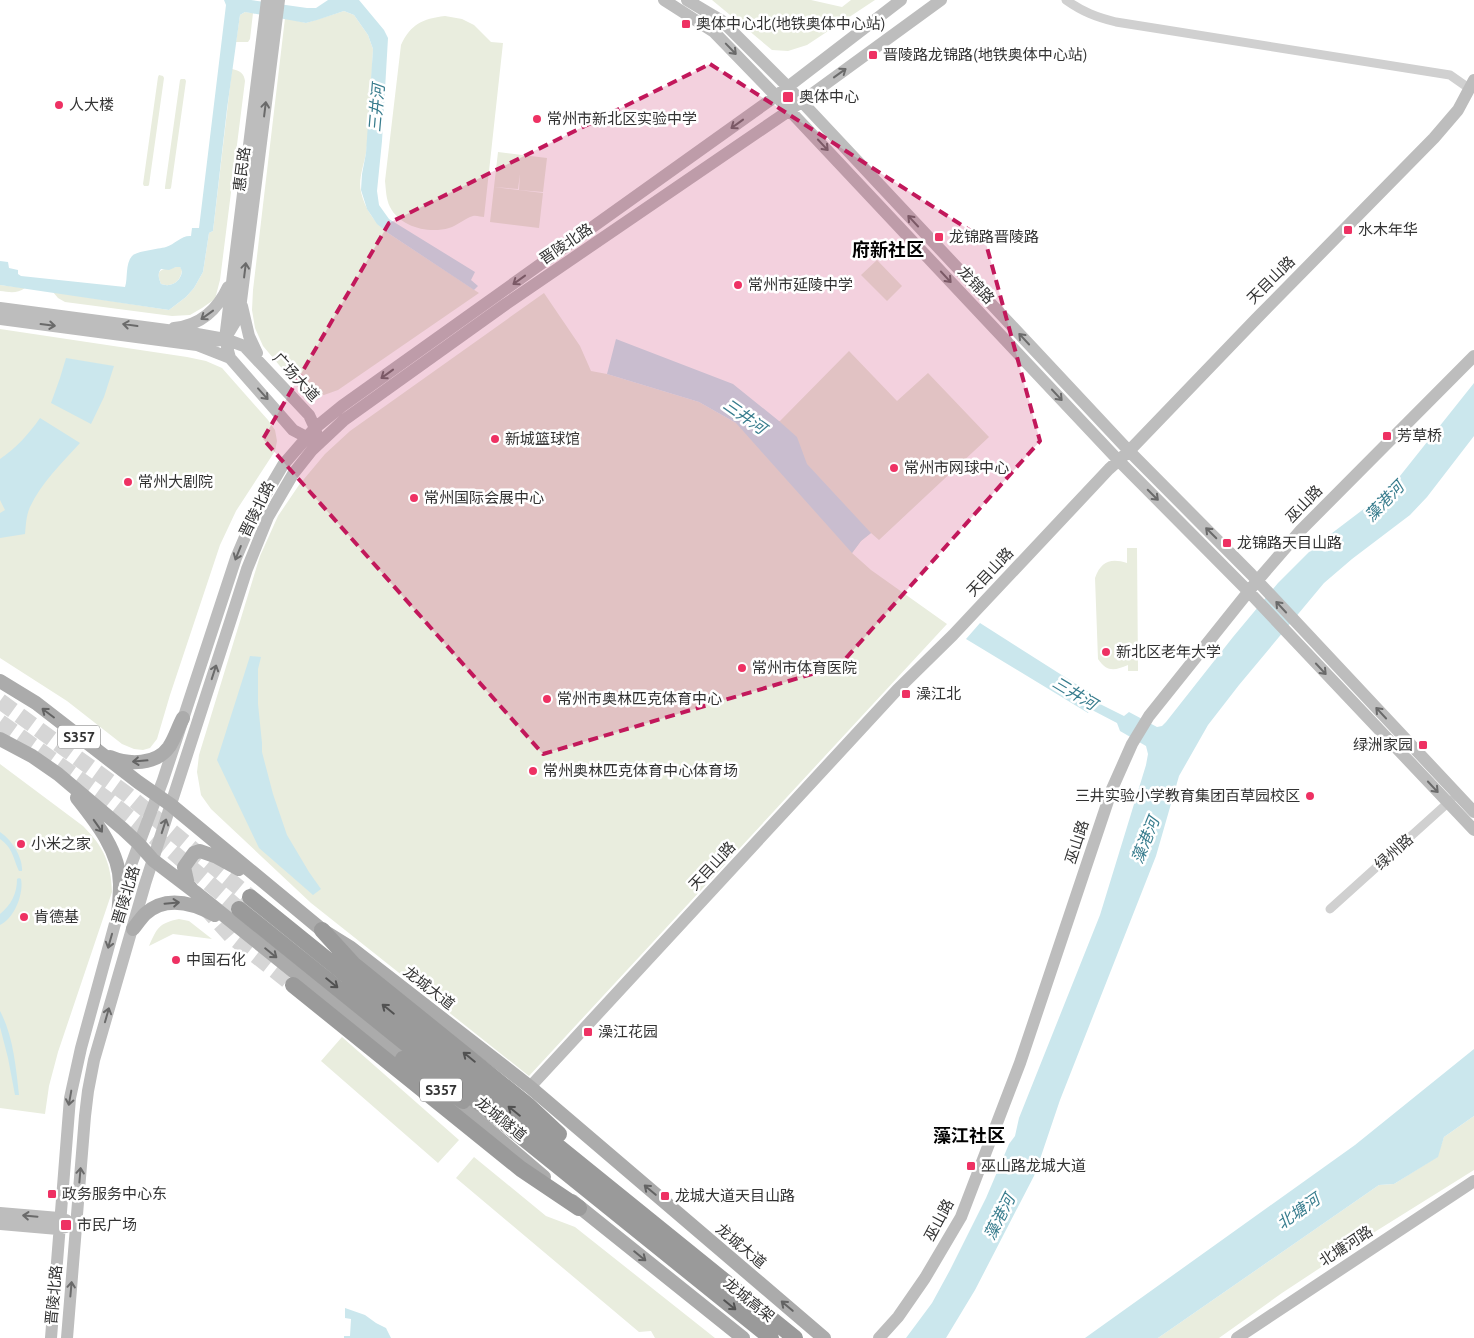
<svg xmlns="http://www.w3.org/2000/svg" width="1474" height="1338" viewBox="0 0 1474 1338" font-family="Ubuntu,'Noto Sans SC',sans-serif">
<style>
.green{fill:#e9edde}
.water{fill:#cbe7ed;fill-rule:evenodd}
.lines{fill:none;stroke-linecap:round;stroke-linejoin:round}
.highway-tunnel{stroke:#d6d6d6;stroke-width:16;stroke-dasharray:16 8;stroke-linecap:butt}
.street{stroke:#d0d0d0;stroke-width:9}
.secondary{stroke:#bdbdbd;stroke-width:12}
.primary{stroke:#ababab;stroke-width:14}
.highway{stroke:#9a9a9a;stroke-width:16}
.oneway{stroke:#6a6a6a}
.oneway2{stroke:#636363}
.oneway3{stroke:#525252}
.marked{fill:#c2185b;fill-opacity:0.2;stroke:#c2185b;stroke-width:4;stroke-dasharray:10 6;stroke-linejoin:round}
.poi-dot{fill:#ee3163;stroke:#fff;stroke-width:2}
.labels{text-anchor:middle;stroke-width:5;stroke-linejoin:round;paint-order:stroke}
.shield{fill:#fff;stroke:#707070;stroke-width:1}
.shield-label{font-size:14px;font-weight:bold;fill:#333}
.poi-label{font-size:15px;fill:#333;stroke:#fff;text-anchor:start}
.street-label{font-size:15px;fill:#333;stroke:#fff}
.water-label{font-size:16px;font-style:italic;fill:#377c8d;stroke:#fff}
.quarter-label{font-size:18px;font-weight:bold;fill:#000;stroke:#fff}
</style>
<rect width="100%" height="100%" fill="#fff"/>
<!-- green -->
<path class="green" d="M712 0H811L842 7 851 0H875L807 45 788 51 772 50Z
M344 11 354 15 368 35 373 49C371 82 371 120 366 153 364 165 358 179 361 192 365 209 374 222 388 233L479 293 338 390 324 395 301 391 263 346 255 328 252 310 253 290 285 18 306 23Z
M245 12 253 13 250 39 248 42H236L240 15Z
M445 16 462 19 474 25 491 42 503 43 484 217C481 217 476 215 473 216 465 218 457 226 449 228 429 234 400 227 390 207 386 199 386 190 385 181L401 45C411 24 422 19 445 16Z
M232 69C240 71 244 73 245 81L220 280 215 299 202 308 190 315 172 316 65 302 58 298 53 292 169 310 186 297 194 288 203 272 209 233 213 231Z
M159 75 163 76 164 78 149 185 148 186H144L143 184 158 77Z
M181 79H185L186 81 171 188 170 189H165V187L180 80Z
M498 152 547 158 543 192 519 190 520 174 518 189 494 187Z
M494 187 543 193 539 228 490 222Z
M877 260 902 286 887 301 861 275Z
M176 267H180L182 270C181 281 172 288 161 284 154 267 164 270 176 267Z
M0 285 25 288C17 294 9 292 0 291Z
M544 293 580 346 591 371 607 374 699 402 736 423 780 421 849 351 897 401 928 373 989 437 879 540 871 533 861 541 852 553 871 570 947 624 529 1076 311 903 211 809 201 795 197 772 199 755 260 556 278 516 299 485 325 454 350 431Z
M0 329 187 357 206 361 222 368 268 420 275 430 277 441 275 451 236 511 220 545 170 695 157 739 150 748 143 750 134 749 122 744 67 701 0 658Z
M1127 548H1137L1138 671H1128V665C1114 671 1107 672 1098 659L1095 578C1101 561 1111 558 1127 563Z
M0 764 83 826C104 847 111 863 112 892L58 1052 49 1086 45 1114 0 1108Z
M179 919 189 921 212 939 173 934 149 946C157 928 159 923 179 919Z
M342 1037 459 1140 438 1163 321 1061Z
M1474 1116V1170L1373 1233 1282 1293 1219 1338H1158L1379 1185 1394 1184 1437 1157 1444 1137Z
M474 1157 546 1216 575 1227 715 1338H655L651 1331 639 1332 456 1178Z"/>
<!-- water -->
<path class="water" d="M224 0H251L307 8H316L328 0H359L384 30 388 38 382 141 377 191 379 205 389 219 475 272 471 280 478 286 474 290 388 233 377 224 367 209 361 190 362 174 366 153 373 49 368 35 354 15 344 11 317 20 306 23 245 12 240 15 227 109 213 231 209 233 203 272 194 288 186 297 169 310 0 285V261L8 262 9 268 18 270V274L21 276 125 287C128 278 125 264 132 256 137 251 158 249 166 247 175 244 182 235 191 236L192 228H199L226 5ZM176 267H180L182 271C181 281 172 288 161 284 159 279 157 274 161 269L169 270Z
M616 339 733 384 779 421 797 437 807 464 871 533 861 541 852 553 736 423 699 402 607 374Z
M66 358 114 366 104 397 91 424 51 403 60 378Z
M1474 383V436L1427 497 1410 515 1352 559 1324 583 1239 685 1208 725 1179 776 1156 856 1060 1100 1035 1174 975 1290 946 1338H906L932 1303 950 1270 986 1198 1009 1144 1015 1136 1019 1118 1100 915 1146 765 1148 754 1146 746 1120 731 1117 723 1094 711H1089L1088 713 966 639 980 623 1098 698V701L1100 704 1124 716 1129 712 1157 727 1162 726 1166 722 1233 637 1278 583 1315 546 1369 505 1396 481Z
M40 418 80 443C62 463 41 483 30 507 26 516 26 525 25 534L0 538V513L5 510 0 500V459C16 448 29 434 40 418Z
M250 656 261 657 258 669V704L262 743V752L273 794 287 835 309 872 321 889 313 895 259 848 217 760Z
M0 832C11 839 23 857 22 871H19C13 858 13 848 0 839Z
M19 878 21 879C24 894 14 919 0 925V914C11 905 17 894 17 879Z
M0 1011C13 1035 16 1067 19 1095H15L8 1058 0 1027Z
M1474 1049V1116L1444 1137 1438 1157 1394 1184 1379 1185 1158 1338H1085L1355 1145Z
M345 1308 365 1315 376 1323 386 1328 391 1338H344V1336H350L351 1319 345 1318Z"/>
<g class="lines">
<!-- highway-tunnel -->
<path class="highway-tunnel" d="M0 701 128 795 250 897
M0 722 104 797 167 847 239 909
M204 906 231 936 293 985"/>
<!-- street -->
<path class="street" d="M1066 0C1083 12 1096 17 1116 22L1450 75 1470 89
M1330 909 1451 800"/>
<!-- secondary -->
<path class="secondary" d="M664 0 714 32 776 96 1119 461 1249 592 1474 830
M687 0 722 21 788 87 1129 451 1251 574 1474 812
M242 306 249 336 257 353
M0 308 197 334 225 339 244 346 309 415 315 428 317 436
M0 319 197 345 230 358 293 430 314 441
M174 328C200 326 218 309 228 287
M197 345 225 339 237 319 241 301 279 0
M230 358 225 339 267 0
M530 1087 897 690 953 635 1109 469 1129 451 1256 319 1434 138 1458 110 1474 80
M0 1213 59 1218 66 1220
M0 1224 58 1229 66 1227
M51 1338 70 1098 81 1048 131 865 163 780 236 558 256 511 283 465 315 428 342 406 776 96 901 0
M67 1338 85 1116 88 1091 94 1060 145 884 231 619 247 569 268 517 293 474 312 450 344 420 506 304 790 110 941 0
M879 1338 898 1317 925 1278 961 1217 1020 1063 1112 789 1132 744 1149 716 1257 581 1301 530 1474 356
M1237 1338 1474 1181"/>
<!-- primary -->
<path class="primary" d="M0 681 36 703 138 782 171 805 322 930 351 948 530 1087 824 1338
M0 739 32 756 58 774 123 829 139 844 153 860 195 892 410 1065
M110 757C129 765 156 765 169 747 175 738 178 727 183 718
M77 798C96 822 120 852 120 884 120 894 119 905 118 915
M191 888 188 885 184 867 194 853 200 851 217 857 239 869
M133 929C137 924 141 918 145 914 166 895 193 903 215 915
M450 1097 544 1177
M572 1201 743 1338"/>
<!-- highway -->
<path class="highway" d="M250 897 795 1338
M239 909 771 1338
M322 930 353 964 529 1106 559 1134
M293 985 521 1169 579 1208
M403 1059 463 1101"/>
</g>
<!-- one-way arrows -->
<defs><path id="oneway-shaft" d="M-6 0H5M1.5-3L5.5 0L1.5 3" fill="none" stroke-width="1.6" stroke-linecap="round" stroke-linejoin="round" transform="scale(1.25)"/></defs>
<g class="oneway">
<use href="#oneway-shaft" transform="translate(731 49) rotate(46)"/>
<use href="#oneway-shaft" transform="translate(840 73) rotate(-36)"/>
<use href="#oneway-shaft" transform="translate(265 109) rotate(-83)"/>
<use href="#oneway-shaft" transform="translate(737 124) rotate(144)"/>
<use href="#oneway-shaft" transform="translate(823 145) rotate(47)"/>
<use href="#oneway-shaft" transform="translate(913 221) rotate(-133)"/>
<use href="#oneway-shaft" transform="translate(245 270) rotate(-83)"/>
<use href="#oneway-shaft" transform="translate(946 277) rotate(47)"/>
<use href="#oneway-shaft" transform="translate(519 280) rotate(144)"/>
<use href="#oneway-shaft" transform="translate(207 315) rotate(144)"/>
<use href="#oneway-shaft" transform="translate(48 325) rotate(7)"/>
<use href="#oneway-shaft" transform="translate(130 325) rotate(-172)"/>
<use href="#oneway-shaft" transform="translate(1024 339) rotate(-133)"/>
<use href="#oneway-shaft" transform="translate(387 374) rotate(144)"/>
<use href="#oneway-shaft" transform="translate(263 394) rotate(48)"/>
<use href="#oneway-shaft" transform="translate(1057 395) rotate(47)"/>
<use href="#oneway-shaft" transform="translate(1153 495) rotate(45)"/>
<use href="#oneway-shaft" transform="translate(1211 533) rotate(-135)"/>
<use href="#oneway-shaft" transform="translate(238 553) rotate(112)"/>
<use href="#oneway-shaft" transform="translate(1281 607) rotate(-133)"/>
<use href="#oneway-shaft" transform="translate(1321 669) rotate(47)"/>
<use href="#oneway-shaft" transform="translate(214 672) rotate(-72)"/>
<use href="#oneway-shaft" transform="translate(1381 713) rotate(-133)"/>
<use href="#oneway-shaft" transform="translate(1433 787) rotate(47)"/>
<use href="#oneway-shaft" transform="translate(164 826) rotate(-72)"/>
<use href="#oneway-shaft" transform="translate(110 941) rotate(106)"/>
<use href="#oneway-shaft" transform="translate(107 1015) rotate(-74)"/>
<use href="#oneway-shaft" transform="translate(70 1098) rotate(100)"/>
<use href="#oneway-shaft" transform="translate(80 1175) rotate(-85)"/>
<use href="#oneway-shaft" transform="translate(30 1216) rotate(-175)"/>
<use href="#oneway-shaft" transform="translate(71 1289) rotate(-85)"/>
</g>
<g class="oneway2">
<use href="#oneway-shaft" transform="translate(48 713) rotate(-143)"/>
<use href="#oneway-shaft" transform="translate(140 761) rotate(175)"/>
<use href="#oneway-shaft" transform="translate(98 826) rotate(55)"/>
<use href="#oneway-shaft" transform="translate(172 903) rotate(-5)"/>
<use href="#oneway-shaft" transform="translate(271 953) rotate(39)"/>
<use href="#oneway-shaft" transform="translate(650 1190) rotate(-140)"/>
<use href="#oneway-shaft" transform="translate(640 1256) rotate(39)"/>
<use href="#oneway-shaft" transform="translate(787 1306) rotate(-140)"/>
</g>
<g class="oneway3">
<use href="#oneway-shaft" transform="translate(332 983) rotate(39)"/>
<use href="#oneway-shaft" transform="translate(388 1009) rotate(-141)"/>
<use href="#oneway-shaft" transform="translate(469 1057) rotate(-141)"/>
<use href="#oneway-shaft" transform="translate(514 1111) rotate(-141)"/>
<use href="#oneway-shaft" transform="translate(730 1305) rotate(39)"/>
</g>
<!-- marked area -->
<path class="marked" d="M710 64 985 240 1040 441 839 666 543 754 263 439 389 223Z"/>
<!-- markers -->
<g class="poi-dot">
<rect x="681" y="19" width="10" height="10" rx="2.5"/>
<rect x="868" y="50" width="10" height="10" rx="2.5"/>
<rect x="782" y="91" width="12" height="12" rx="2.5"/>
<circle cx="59" cy="105" r="5"/>
<circle cx="537" cy="119" r="5"/>
<rect x="1343" y="225" width="10" height="10" rx="2.5"/>
<rect x="934" y="232" width="10" height="10" rx="2.5"/>
<circle cx="738" cy="285" r="5"/>
<rect x="1382" y="431" width="10" height="10" rx="2.5"/>
<circle cx="495" cy="439" r="5"/>
<circle cx="894" cy="468" r="5"/>
<circle cx="128" cy="482" r="5"/>
<circle cx="414" cy="498" r="5"/>
<rect x="1222" y="538" width="10" height="10" rx="2.5"/>
<circle cx="1106" cy="652" r="5"/>
<circle cx="742" cy="668" r="5"/>
<rect x="901" y="689" width="10" height="10" rx="2.5"/>
<circle cx="547" cy="699" r="5"/>
<rect x="1418" y="740" width="10" height="10" rx="2.5"/>
<circle cx="533" cy="771" r="5"/>
<circle cx="1310" cy="796" r="5"/>
<circle cx="21" cy="844" r="5"/>
<circle cx="24" cy="917" r="5"/>
<circle cx="176" cy="960" r="5"/>
<rect x="583" y="1027" width="10" height="10" rx="2.5"/>
<rect x="966" y="1161" width="10" height="10" rx="2.5"/>
<rect x="47" y="1189" width="10" height="10" rx="2.5"/>
<rect x="660" y="1191" width="10" height="10" rx="2.5"/>
<rect x="60" y="1219" width="12" height="12" rx="2.5"/>
</g>
<g class="labels">
<!-- shield labels -->
<g class="shield">
<rect x="58" y="725.5" width="42" height="23" rx="4"/>
<rect x="420" y="1078.5" width="42" height="23" rx="4"/>
</g>
<g class="shield-label">
<text x="79" y="742">S357</text>
<text x="441" y="1095">S357</text>
</g>
<!-- poi labels -->
<g class="poi-label">
<text x="696" y="29">奥体中心北(地铁奥体中心站)</text>
<text x="883" y="60">晋陵路龙锦路(地铁奥体中心站)</text>
<text x="799" y="102">奥体中心</text>
<text x="69" y="110">人大楼</text>
<text x="547" y="124">常州市新北区实验中学</text>
<text x="1358" y="235">水木年华</text>
<text x="949" y="242">龙锦路晋陵路</text>
<text x="748" y="290">常州市延陵中学</text>
<text x="1397" y="441">芳草桥</text>
<text x="505" y="444">新城篮球馆</text>
<text x="904" y="473">常州市网球中心</text>
<text x="138" y="487">常州大剧院</text>
<text x="424" y="503">常州国际会展中心</text>
<text x="1237" y="548">龙锦路天目山路</text>
<text x="1116" y="657">新北区老年大学</text>
<text x="752" y="673">常州市体育医院</text>
<text x="916" y="699">澡江北</text>
<text x="557" y="704">常州市奥林匹克体育中心</text>
<text x="1413" y="750" text-anchor="end">绿洲家园</text>
<text x="543" y="776">常州奥林匹克体育中心体育场</text>
<text x="1300" y="801" text-anchor="end">三井实验小学教育集团百草园校区</text>
<text x="31" y="849">小米之家</text>
<text x="34" y="922">肯德基</text>
<text x="186" y="965">中国石化</text>
<text x="598" y="1037">澡江花园</text>
<text x="981" y="1171">巫山路龙城大道</text>
<text x="62" y="1199">政务服务中心东</text>
<text x="675" y="1201">龙城大道天目山路</text>
<text x="77" y="1230">市民广场</text>
</g>
<!-- street labels -->
<g class="street-label">
<text transform="translate(242 169) rotate(-83)" y="5">惠民路</text>
<text transform="translate(566 244) rotate(-34)" y="5">晋陵北路</text>
<text transform="translate(1271 280) rotate(-45)" y="5">天目山路</text>
<text transform="translate(976 285) rotate(47)" y="5">龙锦路</text>
<text transform="translate(296 377) rotate(47)" y="5">广场大道</text>
<text transform="translate(1304 504) rotate(-46)" y="5">巫山路</text>
<text transform="translate(257 509) rotate(-64)" y="5">晋陵北路</text>
<text transform="translate(990 572) rotate(-47)" y="5">天目山路</text>
<text transform="translate(1077 842) rotate(-72)" y="5">巫山路</text>
<text transform="translate(1394 852) rotate(-42)" y="5">绿州路</text>
<text transform="translate(712 866) rotate(-47)" y="5">天目山路</text>
<text transform="translate(126 895) rotate(-73)" y="5">晋陵北路</text>
<text transform="translate(429 988) rotate(38)" y="5">龙城大道</text>
<text transform="translate(501 1119) rotate(39)" y="5">龙城隧道</text>
<text transform="translate(939 1220) rotate(-62)" y="5">巫山路</text>
<text transform="translate(741 1246) rotate(40)" y="5">龙城大道</text>
<text transform="translate(1346 1246) rotate(-33)" y="5">北塘河路</text>
<text transform="translate(54 1295) rotate(-85)" y="5">晋陵北路</text>
<text transform="translate(749 1300) rotate(39)" y="5">龙城高架</text>
</g>
<!-- water labels -->
<g class="water-label">
<text transform="translate(376 108) rotate(-85)" y="6">三井河</text>
<text transform="translate(745 416) rotate(35)" y="6">三井河</text>
<text transform="translate(1384 501) rotate(-46)" y="6">藻港河</text>
<text transform="translate(1075 693) rotate(31)" y="6">三井河</text>
<text transform="translate(1145 840) rotate(-68)" y="6">藻港河</text>
<text transform="translate(1298 1211) rotate(-35)" y="6">北塘河</text>
<text transform="translate(999 1217) rotate(-63)" y="6">藻港河</text>
</g>
<!-- quarter labels -->
<g class="quarter-label">
<text x="888" y="256">府新社区</text>
<text x="969" y="1142">藻江社区</text>
</g>
</g>
</svg>
